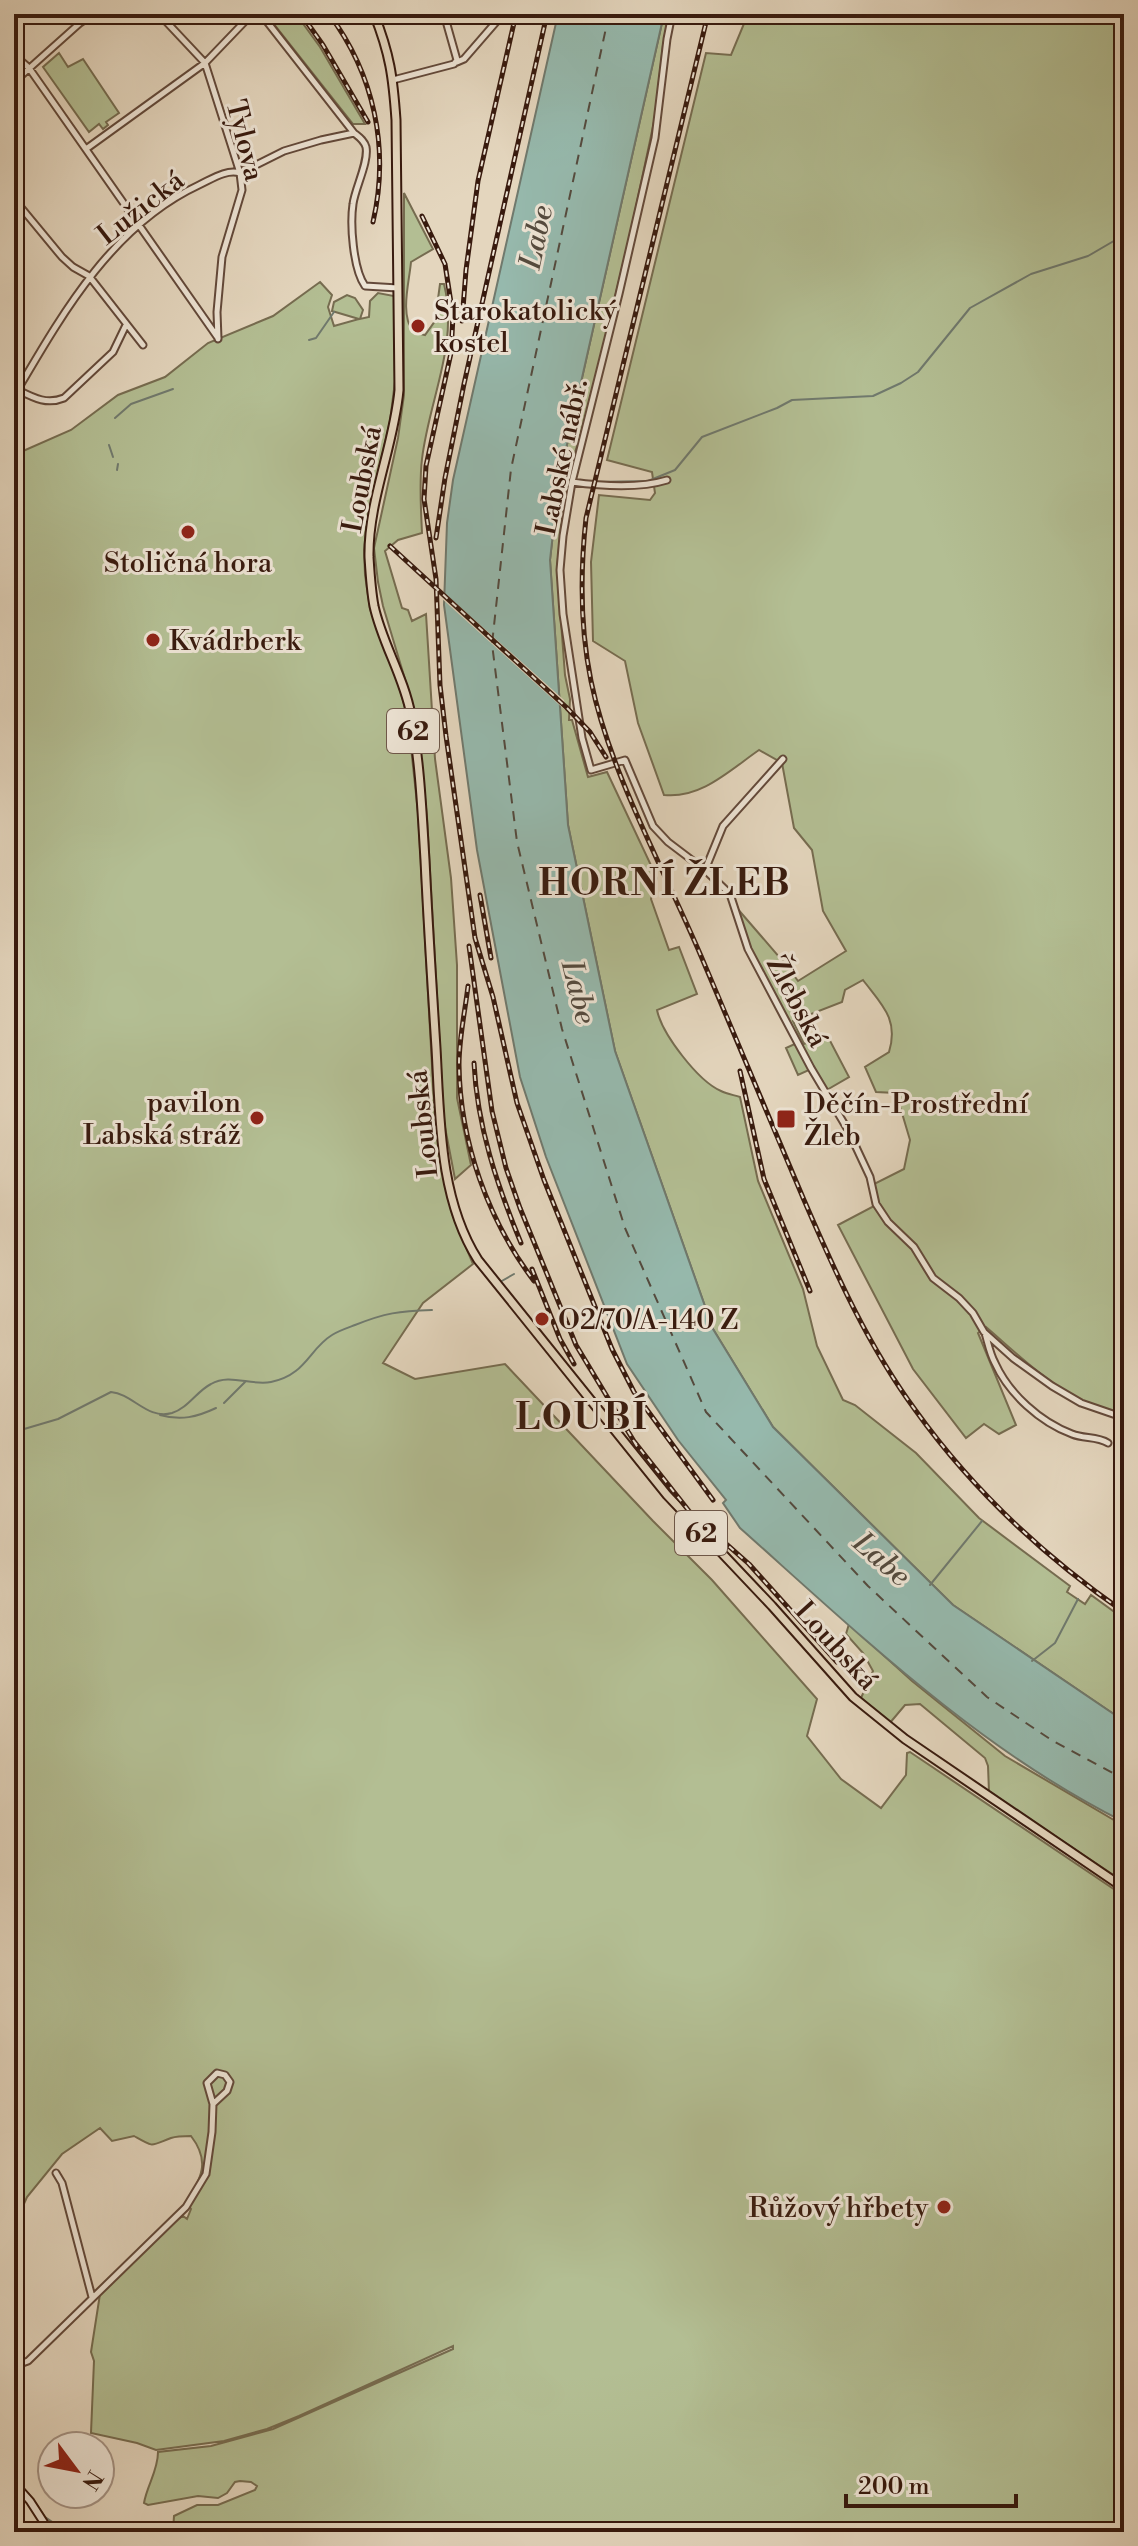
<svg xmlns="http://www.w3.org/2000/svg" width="1138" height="2546" viewBox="0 0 1138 2546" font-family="'Libre Bodoni',serif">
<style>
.green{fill:#b3be93;stroke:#766c50;stroke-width:2}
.water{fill:#96b9ad;stroke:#70796d;stroke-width:2}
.pier{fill:#e4d6be}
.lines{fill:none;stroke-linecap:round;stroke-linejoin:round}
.stream{stroke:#70796d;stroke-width:2}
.ferry{stroke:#544a3e;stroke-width:2;stroke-dasharray:10 8;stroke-linecap:butt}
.street-casing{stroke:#63493a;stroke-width:9}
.secondary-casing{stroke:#381a0e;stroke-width:10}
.primary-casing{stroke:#381a0e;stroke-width:11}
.street{stroke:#ede4d5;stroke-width:5}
.secondary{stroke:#ede4d5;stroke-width:6}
.primary{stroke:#e4d6be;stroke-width:7}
.rail-casing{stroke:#381a0e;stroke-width:5}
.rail{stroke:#ede4d5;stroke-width:2;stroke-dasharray:6;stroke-linecap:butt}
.poi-dot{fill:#8f2418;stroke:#ede4d5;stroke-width:3}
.labels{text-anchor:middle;stroke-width:6;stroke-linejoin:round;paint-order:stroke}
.shield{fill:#ede4d5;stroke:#6e574a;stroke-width:2}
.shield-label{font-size:26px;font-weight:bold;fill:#381a0e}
.street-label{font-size:28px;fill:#381a0e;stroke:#ede4d5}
.poi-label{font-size:28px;fill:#381a0e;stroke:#ede4d5;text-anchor:start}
.water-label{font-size:30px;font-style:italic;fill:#544a3e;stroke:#ede4d5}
.district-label{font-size:36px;font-weight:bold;letter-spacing:2px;fill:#381a0e;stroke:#ede4d5}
</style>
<rect width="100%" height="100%" fill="#e4d6be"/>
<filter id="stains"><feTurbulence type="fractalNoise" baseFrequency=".0025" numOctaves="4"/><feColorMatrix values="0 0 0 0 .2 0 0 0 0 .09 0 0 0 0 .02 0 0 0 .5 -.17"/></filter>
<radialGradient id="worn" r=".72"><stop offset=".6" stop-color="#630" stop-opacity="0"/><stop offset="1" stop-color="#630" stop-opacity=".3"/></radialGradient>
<!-- green -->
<path class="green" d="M266 14H296L320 47 365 124H353Z
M664 14H670L663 45 655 117 630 235 586 417 565 485 557 568 565 675 570 699 569 720H572L588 777 607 772 657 878 651 899 669 950 679 947 697 994 657 1010C662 1034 698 1081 721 1091 727 1094 734 1095 740 1097L758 1181 803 1289 817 1346 843 1400 855 1405 916 1453 979 1518 1070 1586 1067 1592 1085 1604 1091 1595 1124 1619V1721L953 1605 773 1427 713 1329 615 1051 568 825 550 560 559 480Z
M748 14H1124V1416C1066 1403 1029 1364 986 1327L978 1333 1016 1425 999 1434 984 1424 966 1438 913 1369 838 1225 878 1204 874 1184 904 1169 910 1140 896 1093 876 1092 865 1067 889 1052C899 1019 882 1005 863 980L845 990 842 1002 793 1021 804 1044 827 1035 849 1077 825 1091 811 1069 798 1075 786 1048 797 1043 748 949 736 907 787 966 798 981 846 951 823 911 812 850 794 828 782 763 759 750C730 770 701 799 664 795L638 723 625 661 593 641 591 562 599 495 650 500 655 493 652 472 607 460 706 53 731 55Z
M59 53 68 67 83 59 119 113 106 122 108 125 103 129 99 124 89 132 43 67Z
M404 193 433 249 411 262C409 284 400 313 413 332L425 335 435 321 440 284H444C459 345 429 399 422 459 419 484 421 508 422 533L398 540 385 551 402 608 408 610 412 621 426 614 435 759 451 878 457 965V1098L471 1165 455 1179 444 1122 427 817 417 719 383 606 378 582 374 548 398 438 404 395Z
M320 282 332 295 328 307 334 326 359 319 332 311 334 302 347 295 355 298 363 310 360 319 369 317 370 301 378 293 394 296 395 381 390 421 367 520 364 550 365 575 370 609 397 679 408 719 418 813 435 1120 452 1214 473 1264 423 1303 383 1363 415 1379 505 1364 653 1521 712 1580 817 1699 807 1736 841 1779 881 1808 906 1775 907 1753 910 1752 1124 1896V1916L1120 1925 1124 1928V2532H173L174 2516 197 2505H218L255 2490 257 2486 251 2482 240 2481 235 2482 227 2493 218 2498 198 2496 148 2505 144 2503C147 2485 158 2471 158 2452L211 2446 273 2429 453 2349V2346L299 2416 267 2429 224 2441 156 2450 137 2443 91 2433 94 2361 91 2352 100 2294 178 2219 183 2216 187 2219 191 2209 186 2203C201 2178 211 2162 191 2136 185 2136 177 2136 171 2138 150 2146 155 2148 134 2136L112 2141 100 2128 62 2154 27 2197 19 2215 14 2219V455L71 430 118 395 165 377 208 343 273 316Z
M849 1624 912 1681 1005 1756 1124 1826V1882L989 1792 988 1766 985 1758 920 1704 905 1705 889 1724 861 1698 873 1671 863 1653 846 1634Z"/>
<!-- water -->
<path class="water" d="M558 14H664L559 480 550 560 568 825 615 1051 713 1329 773 1427 953 1605 1124 1721V1822C978 1749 860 1635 740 1528L723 1503 726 1500 678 1440 627 1364 546 1157 520 1077 477 850 444 605 447 523 453 480Z"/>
<!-- pier -->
<path class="pier" d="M440 589 564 700 565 710 440 597Z"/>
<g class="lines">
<!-- stream -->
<path class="stream" d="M309 340 316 338 334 312
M115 418 131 404 173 389
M109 445 113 457
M117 470 118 464
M557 477 583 481
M593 482 648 481 675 470 702 437 777 408 792 400 873 396 901 383 918 372 970 308 1031 274 1088 256 1124 235
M500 1282 514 1274
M224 1403 245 1382
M160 1415C181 1421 197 1417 216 1408
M14 1432 58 1419 111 1392C133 1394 147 1420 172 1413 188 1408 197 1391 211 1384 230 1373 250 1386 271 1382 306 1375 309 1349 332 1335 338 1331 347 1328 355 1325 385 1313 399 1311 432 1310
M930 1585 982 1521
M1032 1661 1055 1643 1078 1599
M14 2043 23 2067 14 2094
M14 2418 18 2424 17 2448
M34 2501 45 2517 67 2532"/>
<!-- ferry -->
<path class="ferry" d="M609 14 511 469 492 644 517 842 562 1029 625 1228 706 1412 868 1586 987 1697 1053 1741 1124 1779"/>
<!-- street casing -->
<g class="street-casing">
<path id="street" d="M159 14 205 63 240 173 242 190 222 257 217 312 218 339
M261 14 354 133C359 137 364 140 366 147 369 162 355 188 353 204 350 224 353 269 365 286L398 288
M672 14 667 39 655 138 619 294 572 482 563 536 560 570 563 614 582 738 591 770 625 760 653 826 668 842 705 870 730 894 748 949 811 1068 848 1130 870 1177 876 1204 888 1222 914 1247 933 1278 959 1298 973 1313 984 1332 1013 1358 1052 1386 1081 1403 1113 1414 1124 1416
M14 55 29 68 218 338
M457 62 464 59 503 14
M393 80 454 64 457 60 444 14
M14 82 80 23 93 14
M86 149 205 63 252 14
M14 199 62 257 73 267 89 276 143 345
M18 390C34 398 47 405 64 398L113 352 126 325
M14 396C61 316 111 226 199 185 212 179 226 169 240 173L284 151 321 140 354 133
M572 482C601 486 638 489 667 480
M705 870 723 826 783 759
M985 1333C988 1343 990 1354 995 1363 1009 1394 1040 1422 1072 1434 1084 1439 1097 1436 1108 1443
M56 2173 62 2183 92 2297
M14 2366 28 2361 186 2207 206 2174 212 2132 213 2104 207 2083 217 2073 225 2075 230 2082 227 2091 213 2104"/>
</g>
<!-- secondary casing -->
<g class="secondary-casing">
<path id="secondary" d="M14 2483 30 2501 50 2532"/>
</g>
<!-- primary casing -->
<g class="primary-casing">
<path id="primary" d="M374 14C390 54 393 77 396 120L399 390C394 446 368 501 369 557 370 573 371 590 374 606 382 643 404 677 411 715 420 762 422 812 425 860 428 923 432 986 436 1048 440 1118 439 1199 478 1260L667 1495 772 1606 853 1697 905 1739 1124 1888"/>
</g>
<!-- street -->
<use href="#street" class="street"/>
<!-- secondary -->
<use href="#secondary" class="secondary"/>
<!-- primary -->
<use href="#primary" class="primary"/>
<!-- rail casing -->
<g class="rail-casing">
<path id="rail" d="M301 14 323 45 368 122
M329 14C374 74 390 148 373 222
M708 14 586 518C580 573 580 627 591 681 610 773 664 869 701 956 736 1037 769 1119 804 1200 836 1274 868 1346 916 1411 972 1489 1045 1557 1124 1612
M422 216 445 264 453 316 451 353 426 466 424 499 436 579 440 685 446 736 475 938 493 997 517 1103 544 1180 612 1349 634 1392 713 1500
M462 321 466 270 478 181 516 14
M436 538 445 478 464 384 547 14
M390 546 566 707 590 732 606 757
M480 895 491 958
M469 946 492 1111 506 1168 520 1208 576 1345 638 1448
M468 986C465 1012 459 1038 459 1065 460 1142 488 1220 534 1281
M474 1063C477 1126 497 1185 521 1243
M740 1071 764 1179 810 1291
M532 1269 560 1339 574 1364
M633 1440 689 1511 749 1564 837 1662"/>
</g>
<!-- rail -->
<use href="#rail" class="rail"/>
</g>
<!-- markers -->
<g class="poi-dot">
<circle cx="418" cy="326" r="8"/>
<circle cx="188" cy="532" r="8"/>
<circle cx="153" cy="640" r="8"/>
<circle cx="257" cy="1118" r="8"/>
<rect x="776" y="1109" width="20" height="20" rx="4"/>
<circle cx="542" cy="1319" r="8"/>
<circle cx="944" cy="2207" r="8"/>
</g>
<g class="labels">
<!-- shield labels -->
<g class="shield">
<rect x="387" y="709" width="52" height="44" rx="6"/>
<rect x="675" y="1511" width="52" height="44" rx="6"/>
</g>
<g class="shield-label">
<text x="413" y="740">62</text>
<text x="701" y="1542">62</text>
</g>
<!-- street labels -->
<g class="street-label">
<text transform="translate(246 140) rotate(76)" y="10">Tylova</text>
<text transform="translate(140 207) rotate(-38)" y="10">Lužická</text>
<text transform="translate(561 457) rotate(-78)" y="10">Labské nábř.</text>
<text transform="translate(361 479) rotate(-79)" y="10">Loubská</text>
<text transform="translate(798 1001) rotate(62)" y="10">Žlebská</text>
<text transform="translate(422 1124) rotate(-96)" y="10">Loubská</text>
<text transform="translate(837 1645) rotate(48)" y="10">Loubská</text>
</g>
<!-- poi labels -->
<g class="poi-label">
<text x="434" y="320">Starokatolický<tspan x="434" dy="32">kostel</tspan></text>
<text x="188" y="572" text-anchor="middle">Stoličná hora</text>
<text x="169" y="650">Kvádrberk</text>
<text x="241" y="1112" text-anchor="end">pavilon<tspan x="241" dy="32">Labská stráž</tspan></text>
<text x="804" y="1113">Děčín-Prostřední<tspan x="804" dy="32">Žleb</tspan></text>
<text x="558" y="1329">O2/70/A-140 Z</text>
<text x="928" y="2217" text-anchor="end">Růžový hřbety</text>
</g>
<!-- water labels -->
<g class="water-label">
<text transform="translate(536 237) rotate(-78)" y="10">Labe</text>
<text transform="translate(579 992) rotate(76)" y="10">Labe</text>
<text transform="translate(882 1559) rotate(41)" y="10">Labe</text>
</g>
<!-- district labels -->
<g class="district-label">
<text x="665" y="895">HORNÍ ŽLEB</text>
<text x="582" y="1429">LOUBÍ</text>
</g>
</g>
<!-- margin -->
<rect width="1138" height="2546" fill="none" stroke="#e4d6be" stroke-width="48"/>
<rect x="16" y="16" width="1106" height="2514" fill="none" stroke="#381a0e" stroke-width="4"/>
<rect x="24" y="24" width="1090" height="2498" fill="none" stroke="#381a0e" stroke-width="2"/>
<!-- north arrow -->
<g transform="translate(76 2470) rotate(122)"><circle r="38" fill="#ede4d5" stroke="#a59385" stroke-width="2"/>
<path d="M0-6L14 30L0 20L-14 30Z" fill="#8f2418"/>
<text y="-12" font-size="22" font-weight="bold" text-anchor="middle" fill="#381a0e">N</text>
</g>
<!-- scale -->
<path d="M846 2494v12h170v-12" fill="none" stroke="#381a0e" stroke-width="4"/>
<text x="858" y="2494" font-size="24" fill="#381a0e" stroke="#ede4d5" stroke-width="6" paint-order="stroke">200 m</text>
<rect width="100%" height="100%" filter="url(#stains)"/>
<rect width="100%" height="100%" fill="url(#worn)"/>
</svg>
